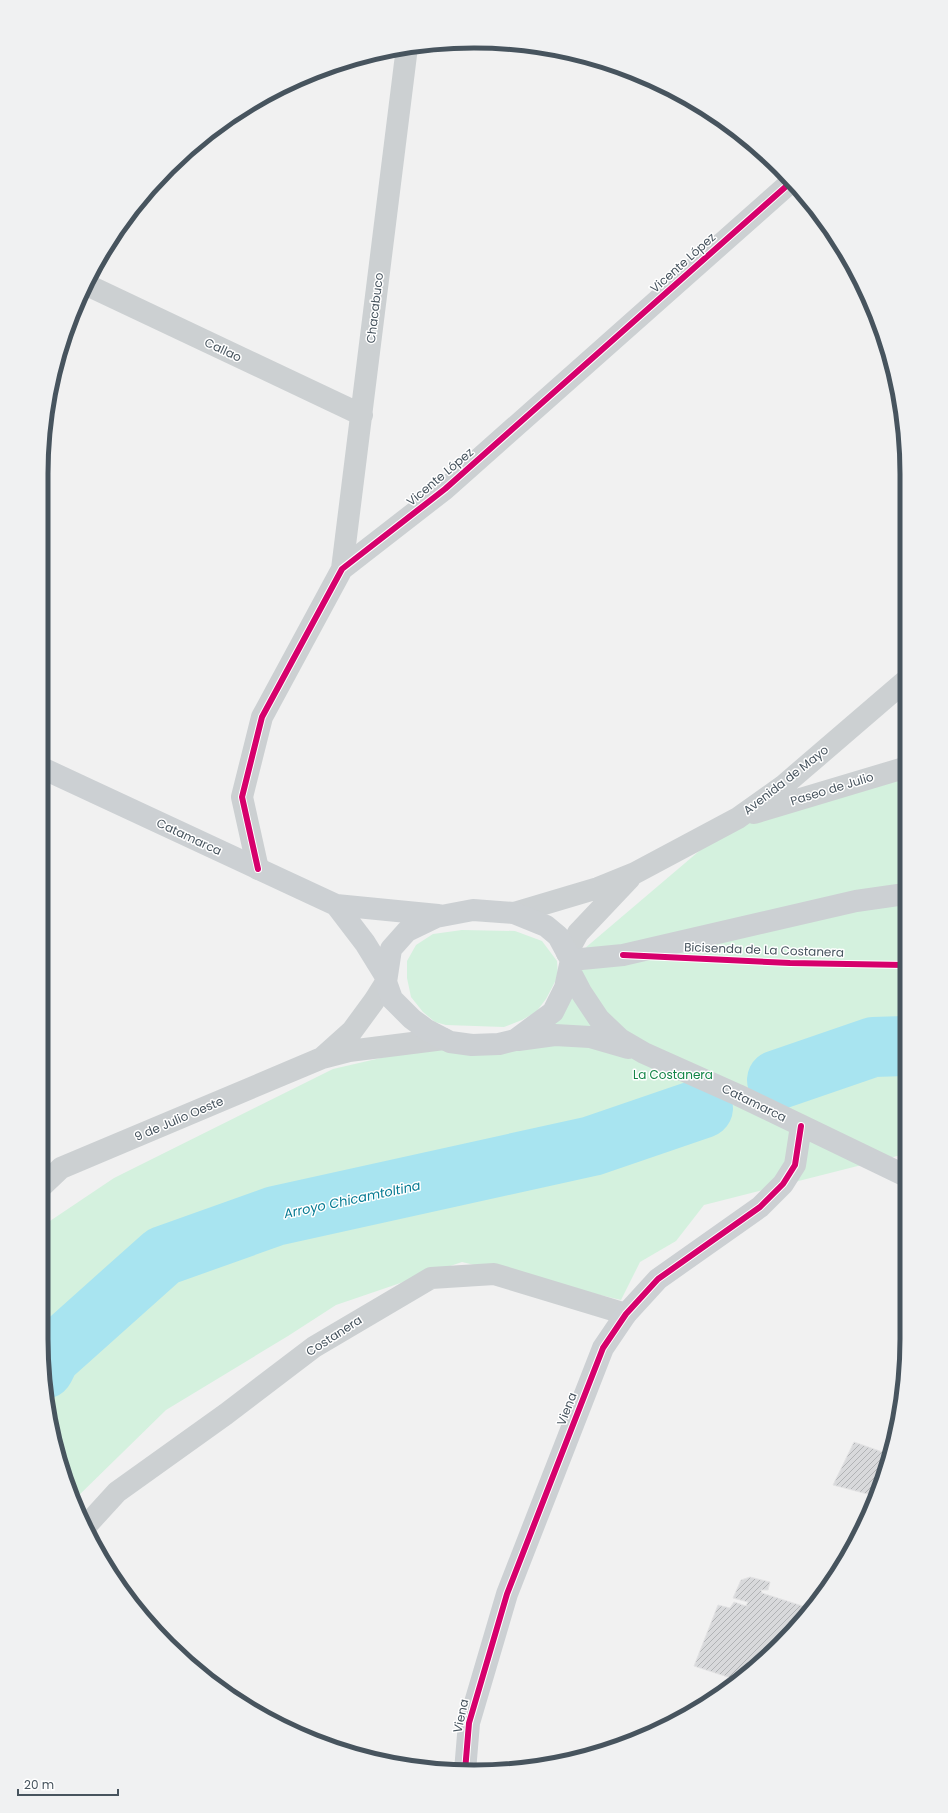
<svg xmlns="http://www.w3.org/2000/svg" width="948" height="1813" viewBox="0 0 948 1813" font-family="Poppins,sans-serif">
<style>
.green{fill:#d4f1de}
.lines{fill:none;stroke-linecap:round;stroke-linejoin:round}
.river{stroke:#a8e4f0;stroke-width:60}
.building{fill:url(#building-hatch);stroke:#e3e3e4}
.street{stroke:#ccd0d2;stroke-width:22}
.secondary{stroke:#ccd0d3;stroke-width:22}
.cycleway-casing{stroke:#fff;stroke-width:8}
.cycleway{stroke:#d6006c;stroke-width:6}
.labels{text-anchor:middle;stroke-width:3;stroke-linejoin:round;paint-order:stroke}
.street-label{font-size:12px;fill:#47545e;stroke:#fff}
.park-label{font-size:12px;fill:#138547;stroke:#fff}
.water-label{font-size:13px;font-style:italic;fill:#077b93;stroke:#fff}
.rim{fill:none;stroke:#47545e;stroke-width:5}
</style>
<defs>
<pattern id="building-hatch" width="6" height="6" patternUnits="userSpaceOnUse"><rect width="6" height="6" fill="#d8d9db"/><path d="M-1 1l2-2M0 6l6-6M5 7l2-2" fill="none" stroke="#b1b3b5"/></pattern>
</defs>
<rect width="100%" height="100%" fill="#f1f1f1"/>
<!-- green -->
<path class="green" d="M904 768 905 1154 704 1205 676 1241 640 1262 621 1300 462 1262 336 1305 288 1336 166 1410 74 1500C35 1415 41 1319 41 1227L114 1178 333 1069 450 1042 472 1045 541 1022 571 960 738 818Z
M462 930 515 931 542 941 557 961 558 976 546 999 536 1012 522 1020 504 1027 446 1025 435 1022 423 1012 411 997 407 978V961L416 945 433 934Z"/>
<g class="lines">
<!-- river -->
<path class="river" d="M777 1080 873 1047 905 1046
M44 1369 50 1357 163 1256 275 1216 592 1146 703 1108"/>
</g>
<!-- building -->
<path class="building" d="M854 1442 891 1455 875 1496 833 1485Z
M750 1577 770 1582 768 1590H761L762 1593 812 1609 780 1645 737 1680 694 1666 718 1605 730 1608 734 1602 746 1606 748 1602 733 1598 741 1580Z"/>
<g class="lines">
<!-- street -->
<path class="street" d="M85 284 362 415
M342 569 407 47
M754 813 904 768
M258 869 242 797 262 717 342 569 445 489 791 182
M514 913 598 888 635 873 738 818 783 786 904 682
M567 953 578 933 630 878
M323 1057 352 1031 374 1001 386 982
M41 1187 61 1168 322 1058 349 1051 444 1039
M86 1526 117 1492 226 1414 314 1347 431 1278 494 1274 626 1314"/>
<!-- secondary -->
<path class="secondary" d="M42 768 336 905 438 915
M336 905 365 943 386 977
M473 910 514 913 546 926 558 936 571 960 565 988 553 1012 515 1040 499 1044 472 1045 450 1042 427 1030 412 1019 392 999 386 982 391 949 407 931 436 917Z
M571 960 623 955 856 901 905 894
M569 969 581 992 599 1019 620 1039 644 1053 738 1095 906 1176
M518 1040 555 1035 590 1037 628 1048
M465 1771 469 1723 507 1594 603 1348 626 1314 658 1279 760 1207 783 1184 795 1165 801 1126"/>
<!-- cycleway casing -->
<g class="cycleway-casing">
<path id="cycleway" d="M258 869 242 797 262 717 342 569 445 489 791 182
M623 955 790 963 905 965
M465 1771 469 1723 507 1594 603 1348 626 1314 658 1279 760 1207 783 1184 795 1165 801 1126"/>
</g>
<!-- cycleway -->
<use href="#cycleway" class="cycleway"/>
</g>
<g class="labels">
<!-- street labels -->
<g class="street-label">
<text transform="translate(683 263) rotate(-42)" y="4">Vicente López</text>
<text transform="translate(375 308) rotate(-83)" y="4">Chacabuco</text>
<text transform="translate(223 350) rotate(25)" y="4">Callao</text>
<text transform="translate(440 477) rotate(-40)" y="4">Vicente López</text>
<text transform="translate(786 780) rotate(-38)" y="4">Avenida de Mayo</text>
<text transform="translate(832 789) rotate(-17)" y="4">Paseo de Julio</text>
<text transform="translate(189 837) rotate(25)" y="4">Catamarca</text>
<text transform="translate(764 950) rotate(2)" y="4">Bicisenda de La Costanera</text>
<text transform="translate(754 1103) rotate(26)" y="4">Catamarca</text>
<text transform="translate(179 1119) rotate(-23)" y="4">9 de Julio Oeste</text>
<text transform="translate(334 1336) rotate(-33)" y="4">Costanera</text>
<text transform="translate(567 1409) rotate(-69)" y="4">Viena</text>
<text transform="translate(461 1716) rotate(-78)" y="4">Viena</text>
</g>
<!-- park labels -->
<g class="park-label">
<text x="673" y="1079">La Costanera</text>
</g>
<!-- water labels -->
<g class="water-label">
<text transform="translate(352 1199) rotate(-12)" y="5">Arroyo Chicamtoltina</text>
</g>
</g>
<!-- crop -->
<path d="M0 0H948V1813H0ZM474 48H474A426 426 0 0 1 900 474V1339A426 426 0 0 1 474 1765H474A426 426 0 0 1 48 1339V474A426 426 0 0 1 474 48Z" fill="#f0f1f2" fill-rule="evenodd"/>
<path class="rim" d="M474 48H474A426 426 0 0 1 900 474V1339A426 426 0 0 1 474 1765H474A426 426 0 0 1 48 1339V474A426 426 0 0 1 474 48Z"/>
<!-- scale -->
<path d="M18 1789v6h100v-6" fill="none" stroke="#47545e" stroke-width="2"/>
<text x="24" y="1789" font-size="12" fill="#47545e" stroke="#ffffff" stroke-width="3" paint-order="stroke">20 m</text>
</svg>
